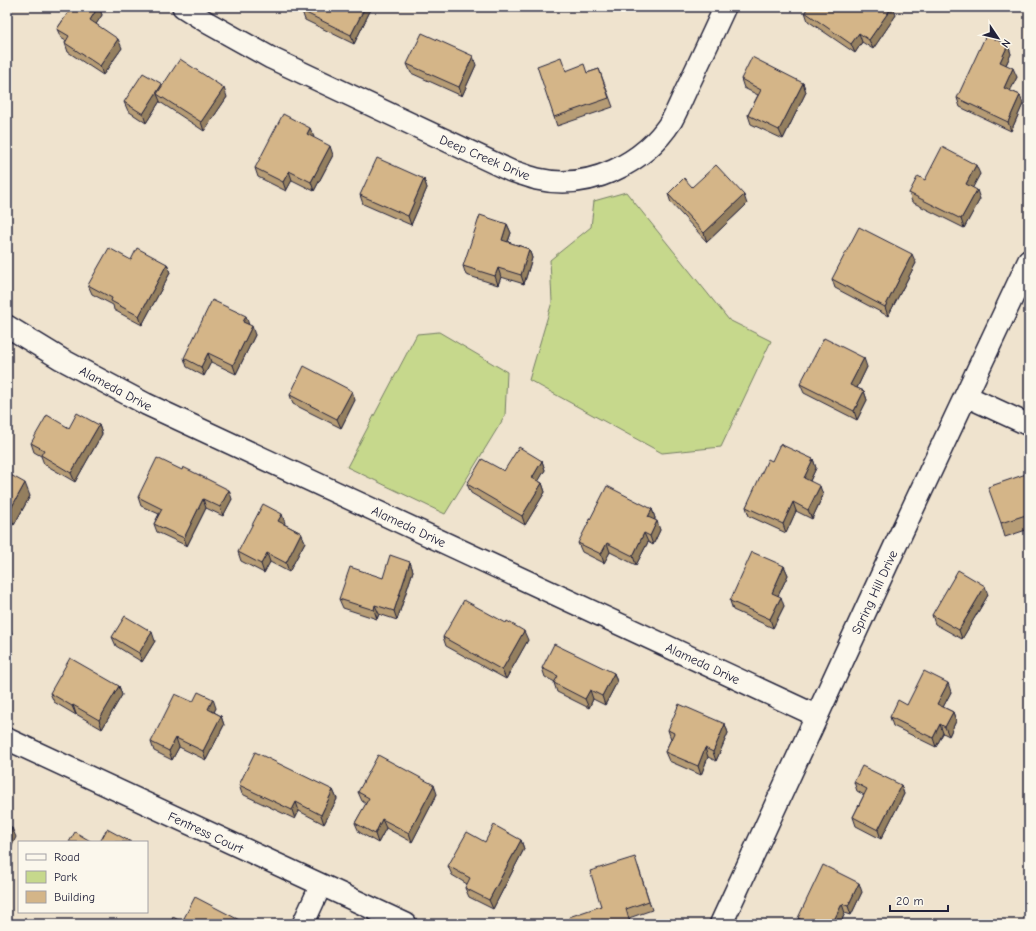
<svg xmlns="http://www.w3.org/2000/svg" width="1036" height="931" viewBox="0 0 1036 931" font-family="'Comic Neue',sans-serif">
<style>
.green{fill:#c6d88c;stroke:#747d64}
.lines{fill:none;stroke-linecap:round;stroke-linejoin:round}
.minor-casing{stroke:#22223b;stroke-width:24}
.major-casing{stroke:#22223b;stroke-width:25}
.minor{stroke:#fbf7ec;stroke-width:21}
.major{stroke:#fbf7ec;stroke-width:22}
.wall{fill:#b69c75;stroke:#22223b}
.shaded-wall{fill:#947f5f;stroke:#22223b}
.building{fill:#d4b588;stroke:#22223b}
.labels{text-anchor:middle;stroke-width:3;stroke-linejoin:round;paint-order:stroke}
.street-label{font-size:13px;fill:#22223b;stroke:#fbf7ec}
</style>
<rect width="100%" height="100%" fill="#efe3ce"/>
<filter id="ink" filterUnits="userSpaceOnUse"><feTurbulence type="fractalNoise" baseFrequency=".025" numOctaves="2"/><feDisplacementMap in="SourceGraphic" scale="8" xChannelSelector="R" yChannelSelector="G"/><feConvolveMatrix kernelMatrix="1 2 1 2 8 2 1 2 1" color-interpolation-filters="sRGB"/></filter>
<g filter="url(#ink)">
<!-- green -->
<path class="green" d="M626 192 729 320 771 341 721 447 662 453 529 380 552 302 550 260 591 227 594 201Z
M439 332 507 372 505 416 445 514 347 467 417 334Z"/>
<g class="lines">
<!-- minor casing -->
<g class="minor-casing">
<path id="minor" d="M183 7 208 23 271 58 511 171C520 173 529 177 537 179 589 191 644 164 672 120 678 109 683 96 689 84 701 59 713 33 725 7
M7 326 61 359 146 404 817 716
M966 396 1029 425
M7 739 406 924
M303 924 321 885"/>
</g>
<!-- major casing -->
<g class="major-casing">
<path id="major" d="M721 924 898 540 1029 261"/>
</g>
<!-- minor -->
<use href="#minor" class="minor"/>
<!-- major -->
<use href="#major" class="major"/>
</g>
<!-- wall -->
<path class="wall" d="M72 7H99L102 15 96 24 122 48 103 75 68 52 65 43 66 41 61 38 57 29Z
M372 7 354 44 305 20 302 11Z
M805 12 896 15 873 49 862 42 855 53 808 21Z
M1008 45 1011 54 1006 65 1017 77 1010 91 1020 95 1023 104 1011 131 960 107 957 98Z
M407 64 476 65 462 96 411 73Z
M599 69 613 107 557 126 554 117 566 71 587 73Z
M741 79 803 83 806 92 783 139 751 124 748 115 758 95 744 88Z
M162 84V86L227 97 204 131 160 102V101L146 123 128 111 124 102Z
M314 137 313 138 333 155 314 191 292 180 286 191 258 177 255 168Z
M980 174 972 187 980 199 964 228 912 202 909 193 925 180Z
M424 179 427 188 411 225 363 204 360 195Z
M692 187 747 204 707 242 671 203 668 194Z
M507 224 511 233 508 242 529 249 532 258 524 284 501 277 498 285 466 275 463 266Z
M131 260 167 264 170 273 142 325 114 310 113 305 92 294 88 285Z
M916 263 888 316 835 288 832 279Z
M249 325 255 335 236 374 211 362 204 376 187 367 184 358Z
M867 367 857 388 864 391 867 400 857 420 804 393 800 384Z
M290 395 355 400 341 428 293 404Z
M99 425 102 434 75 482 44 464 41 456 34 452 31 443 69 428Z
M813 459 816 468 810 481 823 495 812 519 796 511 786 533 749 516 746 507 772 461Z
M542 461 545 470 538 481 542 483 545 492 525 525 471 493 467 484 504 471Z
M7 473 30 496 14 525 7 522Z
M1029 473V529L1005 537 1001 523Z
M138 497 232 499 223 516 206 508 187 546 157 532 154 524 159 514 141 506Z
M652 509 655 518V520L660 530 653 545 648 542 636 565 610 552 604 563 582 552 578 543Z
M285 523 284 524 301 533 305 542 289 572 270 562 264 573 241 561 238 552Z
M410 562 413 571 397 620 379 614 377 619 343 608 339 599 383 578Z
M784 566 788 575 778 596 784 606 773 628 733 610 730 601Z
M988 595 962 639 935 624 932 615Z
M112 637 155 641 142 662 116 646Z
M443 637 528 640 506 679 446 646Z
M542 668 614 673 617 682 605 705 593 699 589 708 557 692 554 683 555 682 545 677Z
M119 686 122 695 102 729 76 714V715L54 702 50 693Z
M951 692 943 707 953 712 956 721 949 736 943 733 936 747 893 726 890 717 907 705Z
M193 702 216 708 214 712 221 716 224 725 206 760 179 747 172 760 154 751 151 742Z
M725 724 728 733 716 761 708 757 701 775 669 761 665 752 671 739 668 730Z
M854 782 901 785 904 794 881 839 856 826 853 817 864 795 857 791Z
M239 785 333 790 337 799 324 824 299 811 295 819 242 794Z
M358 792 437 794 412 842 386 828 378 843 359 832 355 823 366 804 362 801Z
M521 840 524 849 493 909 469 897 465 888 467 884 452 875 448 866 485 842Z
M638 866 652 910 629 918 631 924H572L601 906Z
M862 892 851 915 845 913 840 924H800L798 918Z"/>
<!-- shaded-wall -->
<path class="shaded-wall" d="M98 7H99L102 15 93 29 90 20Z
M365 7H372L354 44 351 35Z
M892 7H893L896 15 873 49 869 40Z
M859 33 862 42 855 53 851 44Z
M118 39 122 48 103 75 100 66Z
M1008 45 1011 54 1003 71 1000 62Z
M473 56 476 65 462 96 459 87Z
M1013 68 1017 77 1007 97 1004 88Z
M803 83 806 92 783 139 779 130Z
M162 84 165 93 157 94 160 101 146 123 143 114Z
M224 88 227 97 204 131 201 122Z
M1020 95 1023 104 1011 131 1008 122Z
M310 128 314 137 310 143 307 134Z
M330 146 333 155 314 191 311 182Z
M976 165 980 174 970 193 966 184Z
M289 171 292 180 286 191 283 182Z
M424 179 427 188 411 225 408 216Z
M977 190 980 199 964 228 961 219Z
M744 195 747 204 707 242 704 233Z
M507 224 511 233 505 249 502 240Z
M529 249 532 258 524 284 521 275Z
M912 254 916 263 888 316 885 307Z
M167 264 170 273 142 325 139 316Z
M498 268 501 277 498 285 495 276Z
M246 316 249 325 243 322Z
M252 326 255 335 236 374 233 365Z
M208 353 211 362 204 376 201 367Z
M864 358 867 367 854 394 850 385Z
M352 391 355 400 341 428 337 419Z
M864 391 867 400 857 420 854 411Z
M99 425 102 434 75 482 71 473Z
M813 459 816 468 807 487 804 478Z
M542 461 545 470 535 487 532 478Z
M25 483 30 496 14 525 9 512Z
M542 483 545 492 525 525 522 516Z
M820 486 823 495 812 519 808 510Z
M229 490 232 499 223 516 220 507Z
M203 499 206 508 187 546 184 538Z
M793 502 796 511 786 533 783 524Z
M652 509 655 518 651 526 648 517Z
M282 514 285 523 281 530 278 521Z
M657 521 660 530 653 545 650 536Z
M301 533 305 542 289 572 286 563Z
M644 533 648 542 636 565 633 556Z
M607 543 610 552 604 563 601 554Z
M267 553 270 562 264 573 261 564Z
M410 562 413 571 397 620 394 611Z
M784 566 788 575 775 602 772 593Z
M985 586 988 595 962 639 959 630Z
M781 597 784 606 773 628 770 619Z
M375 605 379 614 377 619 374 610Z
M9 625 12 634 7 645V629Z
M524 631 528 640 506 679 502 670Z
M152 632 155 641 142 662 139 653Z
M614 673 617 682 605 705 602 696Z
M948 683 951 692 940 713 937 704Z
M119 686 122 695 102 729 99 720Z
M590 690 593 699 589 708 585 699Z
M213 699 216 708 211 718 208 709Z
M73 705 76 714V715L72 706Z
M953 712 956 721 949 736 945 727Z
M221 716 224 725 206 760 203 751Z
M725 724 728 733 716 761 713 752Z
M940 724 943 733 936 747 933 738Z
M176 738 179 747 172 760 169 751Z
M705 748 708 757 701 775 698 766Z
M434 785 437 794 412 842 409 833Z
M901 785 904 794 881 839 878 830Z
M333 790 337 799 324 824 321 815Z
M296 802 299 811 295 819 292 810Z
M382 819 386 828 378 843 375 834Z
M12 828 16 837 7 857V840Z
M521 840 524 849 493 909 489 900Z
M859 883 862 892 851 915 848 906Z
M842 904 845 913 840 924H832Z"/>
<!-- building -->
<path class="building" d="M72 7H98L90 20 118 39 100 66 65 43 69 36 57 29Z
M304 7H365L351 35 302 11Z
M808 7H892L869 40 859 33 851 44 805 12Z
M422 33 473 56 459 87 407 64Z
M986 35 1008 45 1000 62 1013 68 1004 88 1020 95 1008 122 957 98Z
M561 57 566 71 584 64 587 73 599 69 609 98 554 117 537 66Z
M752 57 803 83 779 130 748 115 761 90 741 79Z
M180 59 224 88 201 122 157 94Z
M143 73 162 84 143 114 124 102Z
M283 114 310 128 307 134 330 146 311 182 289 171 283 182 255 168Z
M942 147 976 165 966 184 977 190 961 219 909 193 918 176 925 180Z
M377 158 424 179 408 216 360 195Z
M716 165 744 195 704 233 668 194 684 178 692 187Z
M480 215 507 224 502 240 529 249 521 275 498 268 495 276 463 266Z
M859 227 912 254 885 307 832 279Z
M109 248 131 260 137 248 167 264 139 316 111 301 112 298 88 285Z
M212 300 246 316 243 322 252 326 233 365 208 353 201 367 184 358Z
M824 338 864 358 850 385 864 391 854 411 800 384Z
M304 366 352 391 337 419 290 395Z
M77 413 99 425 71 473 41 455 44 450 31 443 47 415 69 428Z
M780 444 813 459 804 478 820 486 808 510 793 502 783 524 746 507 768 459 772 461Z
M519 447 542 461 532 478 542 483 522 516 467 484 482 459 504 471Z
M157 458 182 470 183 467 229 490 220 507 203 499 184 538 154 524 162 509 138 497Z
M7 473 25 483 9 512 7 511Z
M1029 473V514L1001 523 988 487Z
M607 486 652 509 648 517 657 521 650 536 644 533 633 556 607 543 601 554 578 543Z
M263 504 282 514 278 521 301 533 286 563 267 553 261 564 238 552Z
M752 552 784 566 772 593 781 597 770 619 730 601Z
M390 555 410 562 394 611 375 605 374 610 339 599 350 567 383 578Z
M958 570 985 586 959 630 932 615Z
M464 600 506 623 507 621 524 631 502 670 443 637Z
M125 616 152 632 139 653 112 637Z
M554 644 614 673 602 696 590 690 585 699 554 683 558 676 542 668Z
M70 658 119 686 99 720 73 705 72 706 50 693Z
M924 671 948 683 937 704 953 712 945 727 940 724 933 738 890 717 898 700 907 705Z
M198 692 213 699 208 709 221 716 203 751 176 738 169 751 151 742 175 694 193 702Z
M679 704 725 724 713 752 705 748 698 766 665 752 674 733 668 730Z
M255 752 333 790 321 815 296 802 292 810 239 785Z
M378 755 434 785 409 833 382 819 375 834 355 823 369 798 358 792Z
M862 766 901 785 878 830 853 817 867 789 854 782Z
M494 825 521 840 489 900 465 888 470 878 448 866 467 832 485 842Z
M7 826 12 828 7 840Z
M107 829 131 842H100Z
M75 832 92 842H69Z
M635 857 649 901 626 909 630 923 626 924H572L569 917 601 906 590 871Z
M823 865 859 883 848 906 842 904 832 924H810L798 918Z
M195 897 243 922 241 924H170L173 917 182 922Z"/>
</g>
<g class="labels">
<!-- street labels -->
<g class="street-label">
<text transform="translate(485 157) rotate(23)" y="5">Deep Creek Drive</text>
<text transform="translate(116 388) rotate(28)" y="5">Alameda Drive</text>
<text transform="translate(409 526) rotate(25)" y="5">Alameda Drive</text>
<text transform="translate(874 592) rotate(-65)" y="5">Spring Hill Drive</text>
<text transform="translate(703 663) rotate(25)" y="5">Alameda Drive</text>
<text transform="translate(206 832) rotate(25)" y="5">Fentress Court</text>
</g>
</g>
<!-- margin -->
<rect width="1036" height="931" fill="none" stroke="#fbf7ec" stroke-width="24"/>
<rect x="12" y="12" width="1012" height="907" fill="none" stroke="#22223b" stroke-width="1.5" filter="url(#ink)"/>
<!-- legend -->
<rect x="18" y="841" width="130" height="72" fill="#fbf7ec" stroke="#a4a2a5"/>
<rect x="26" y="854" width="20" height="6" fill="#fbf7ec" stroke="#a4a2a5"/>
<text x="54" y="861" font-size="12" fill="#22223b">Road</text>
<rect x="26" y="871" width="20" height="12" fill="#c6d88c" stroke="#a4a2a5"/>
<text x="54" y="881" font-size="12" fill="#22223b">Park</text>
<rect x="26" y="891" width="20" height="12" fill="#d4b588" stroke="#a4a2a5"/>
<text x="54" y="901" font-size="12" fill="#22223b">Building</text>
<!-- north arrow -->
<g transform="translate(998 38) rotate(125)" stroke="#fbf7ec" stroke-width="3" paint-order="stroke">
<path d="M0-3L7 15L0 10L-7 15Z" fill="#22223b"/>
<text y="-6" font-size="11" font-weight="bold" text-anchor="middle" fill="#22223b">N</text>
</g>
<!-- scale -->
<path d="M890 905v6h58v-6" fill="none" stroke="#22223b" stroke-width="2"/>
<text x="896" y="905" font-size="12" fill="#22223b" stroke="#fbf7ec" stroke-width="3" paint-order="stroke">20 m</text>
</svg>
